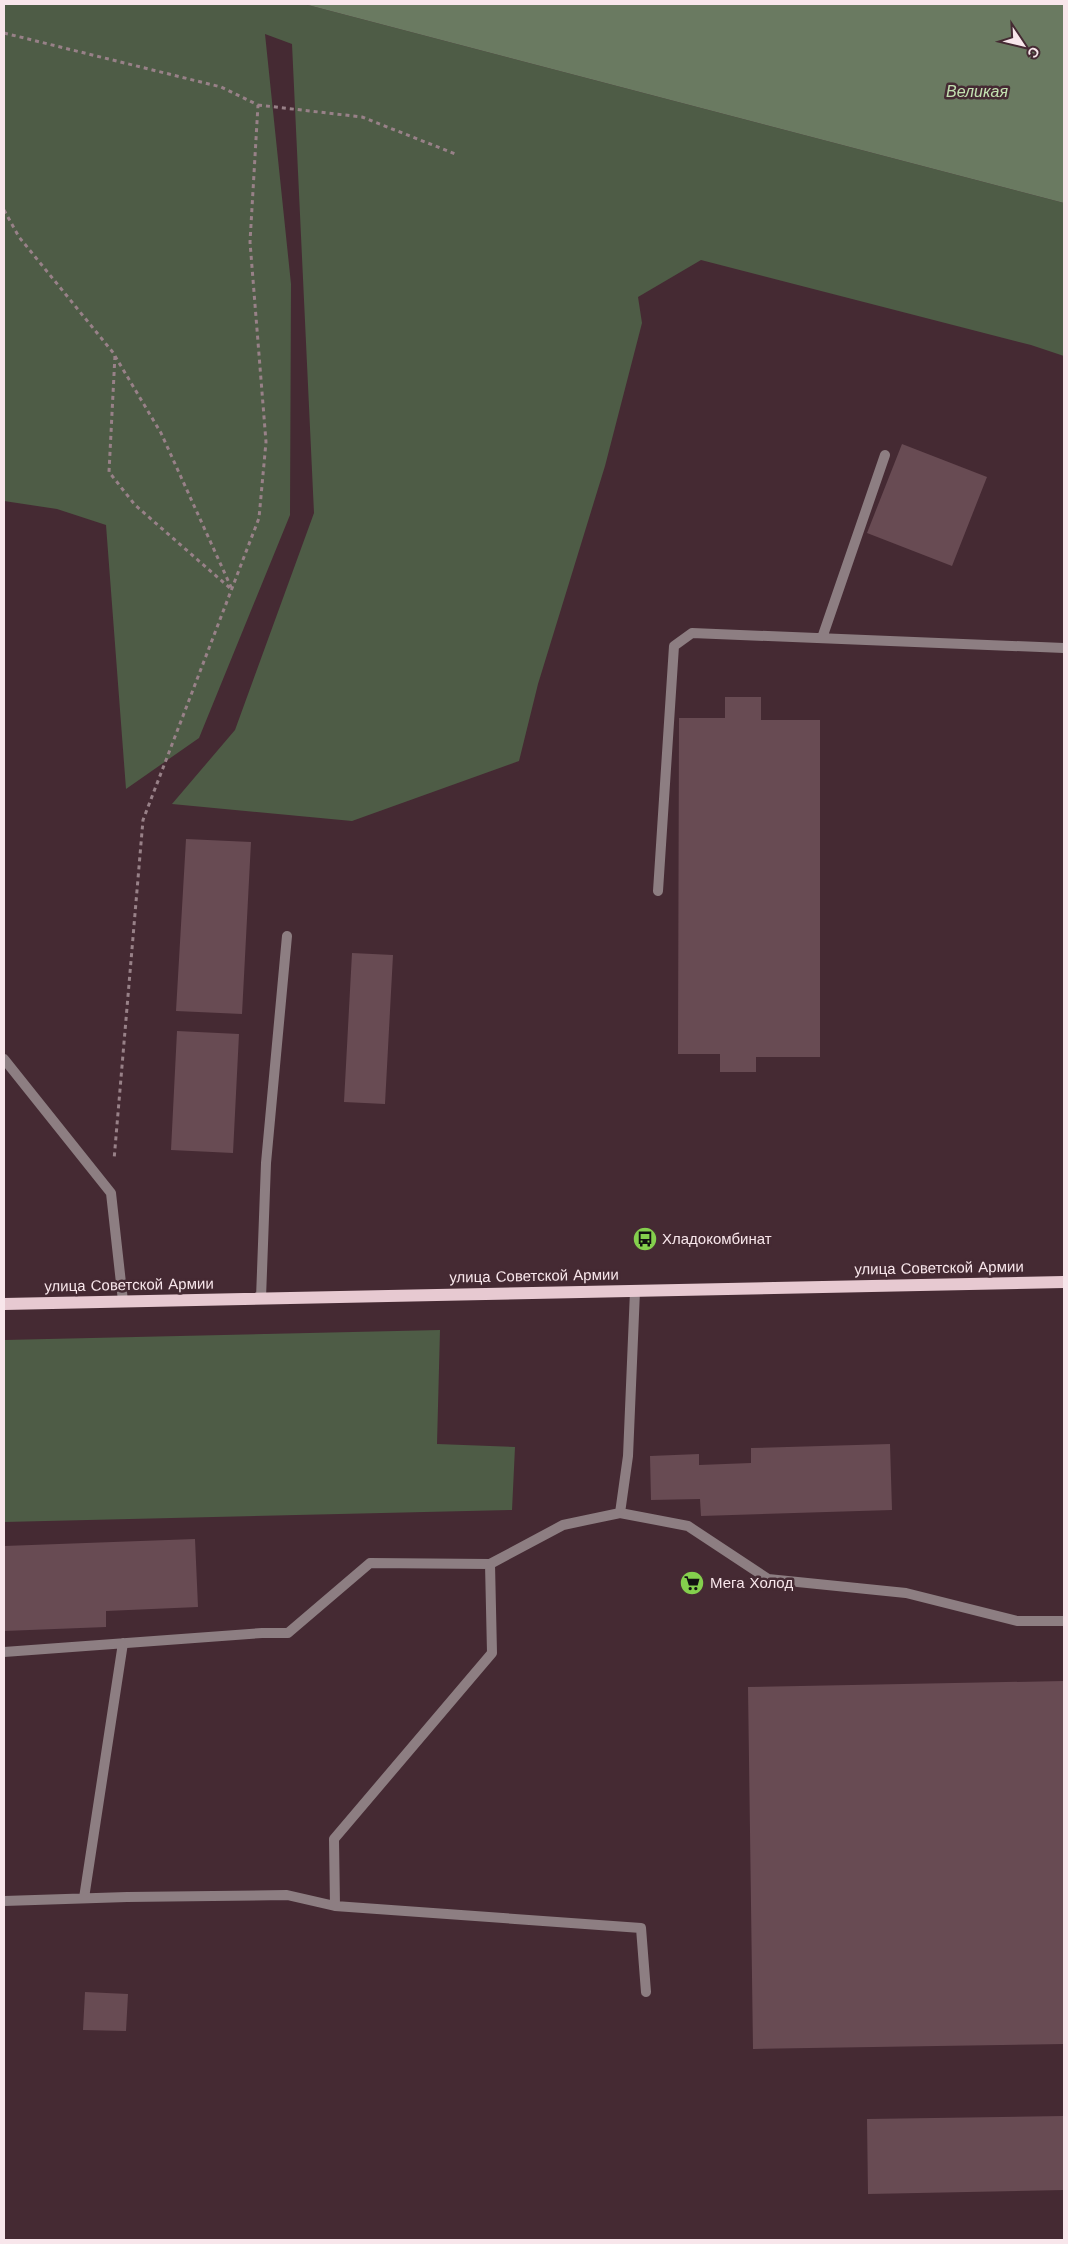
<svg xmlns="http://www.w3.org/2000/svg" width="1068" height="2244" viewBox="0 0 1068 2244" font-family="'Work Sans',sans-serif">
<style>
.green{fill:#4e5c46}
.water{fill:#6a7a61}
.building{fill:#684b53}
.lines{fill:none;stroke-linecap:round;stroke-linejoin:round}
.path{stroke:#988188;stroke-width:3;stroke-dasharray:4 4;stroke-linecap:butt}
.lane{stroke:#8d7e82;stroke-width:10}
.street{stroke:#8d7e82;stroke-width:10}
.primary{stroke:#e7c9d1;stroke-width:12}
.labels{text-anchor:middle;stroke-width:5;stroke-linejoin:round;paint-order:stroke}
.poi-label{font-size:15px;fill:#f8e6eb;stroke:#452a33;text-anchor:start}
.street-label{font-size:15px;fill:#f8e6eb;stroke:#452a33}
.water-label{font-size:16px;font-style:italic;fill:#c3e1b1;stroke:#452a33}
</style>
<rect width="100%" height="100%" fill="#452a33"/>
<!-- green -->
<path class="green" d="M4 4H304L1064 203V356L1031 345 701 260 638 297 642 323 605 466 538 684 519 761 352 821 172 804 235 730 314 513 292 44 265 34 291 284 290 515 199 738 126 789 106 525 57 509 4 501Z
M440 1330 437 1444 515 1447 512 1510 4 1522V1340Z"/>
<!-- water -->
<path class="water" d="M304 4H1064V203Z"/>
<!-- building -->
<path class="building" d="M902 444 987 477 952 566 867 533Z
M725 697H761V720H820V1057H756V1072H720V1054H678L679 718H725Z
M186 839 251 842 242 1014 176 1011Z
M352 953 393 955 385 1104 344 1102Z
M177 1031 239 1034 233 1153 171 1150Z
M890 1444 892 1510 701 1516 700 1499 651 1500 650 1456 699 1454V1465L751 1463V1448Z
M195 1539 198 1607 106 1611V1627L4 1631V1546Z
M1064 1681V2044L753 2049 748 1687Z
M85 1992 128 1994 126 2031 83 2030Z
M1064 2116V2190L868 2194 867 2119Z"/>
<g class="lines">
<!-- path -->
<path class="path" d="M4 33 221 87 258 105 250 242 266 442 259 518 143 820 114 1160
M258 105 362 117 458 155
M4 210 19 237 115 355 109 472 135 505 231 589
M115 356 161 433 231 587"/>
<!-- lane -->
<path class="lane" d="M822 638 885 455
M658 891 674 646 692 633 1064 648
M635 1291 628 1456 620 1513 688 1526 768 1579 906 1593 1017 1621H1064
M261 1298 266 1163 287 936
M490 1564 492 1653 334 1839 335 1906 641 1928 646 1992
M4 1652 262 1633H288L370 1563 490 1564 563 1525 620 1513
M84 1898 123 1643
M4 1901 127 1897 287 1895 335 1906"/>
<!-- street -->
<path class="street" d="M4 1059 111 1193 123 1301"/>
<!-- primary -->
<path class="primary" d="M4 1304 1064 1282"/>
</g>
<!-- icons -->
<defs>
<g id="bus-disc" transform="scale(1.25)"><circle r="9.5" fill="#84cf4d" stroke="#452a33"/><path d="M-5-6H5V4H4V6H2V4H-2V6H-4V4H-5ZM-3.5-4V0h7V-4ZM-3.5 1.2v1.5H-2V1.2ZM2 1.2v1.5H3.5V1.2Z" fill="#111"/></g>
<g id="supermarket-disc" transform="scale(1.25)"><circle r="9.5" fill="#84cf4d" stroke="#452a33"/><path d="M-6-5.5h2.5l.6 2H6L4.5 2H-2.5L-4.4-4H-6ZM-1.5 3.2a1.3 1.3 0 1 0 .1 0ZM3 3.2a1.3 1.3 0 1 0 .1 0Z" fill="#111"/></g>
</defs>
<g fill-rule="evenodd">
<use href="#bus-disc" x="645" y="1239"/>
<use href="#supermarket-disc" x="692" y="1583"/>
</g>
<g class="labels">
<!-- poi labels -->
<g class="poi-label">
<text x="662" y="1244">Хладокомбинат</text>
<text x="710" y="1588">Мега Холод</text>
</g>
<!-- street labels -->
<g class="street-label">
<text transform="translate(939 1268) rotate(-1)" y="5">улица Советской Армии</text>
<text transform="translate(534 1276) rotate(-1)" y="5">улица Советской Армии</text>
<text transform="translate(129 1285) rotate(-1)" y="5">улица Советской Армии</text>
</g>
<!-- water labels -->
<g class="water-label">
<text x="977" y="97">Великая</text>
</g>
</g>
<!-- border -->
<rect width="1068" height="2244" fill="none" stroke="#f8e6eb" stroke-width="10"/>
<!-- north arrow -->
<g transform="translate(1023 45) rotate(125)" stroke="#452a33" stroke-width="4" paint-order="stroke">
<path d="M0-4L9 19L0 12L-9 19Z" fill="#f8e6eb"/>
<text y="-8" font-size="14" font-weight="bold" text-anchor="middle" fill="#f8e6eb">С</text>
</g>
</svg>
